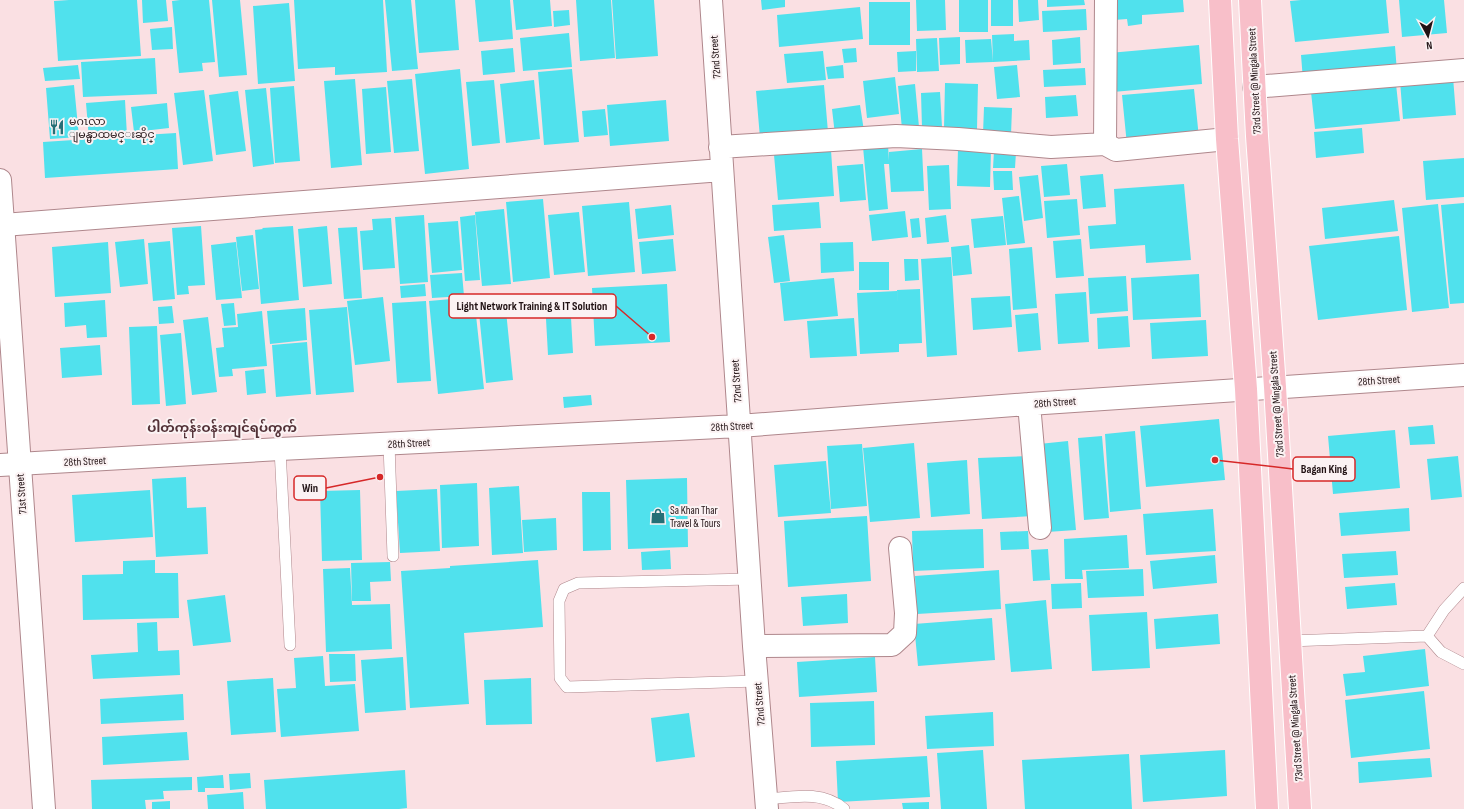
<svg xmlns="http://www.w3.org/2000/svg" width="1464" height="809" viewBox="0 0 1464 809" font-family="'Sofia Sans Condensed','Noto Sans Myanmar',sans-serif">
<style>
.building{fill:#50e1ed}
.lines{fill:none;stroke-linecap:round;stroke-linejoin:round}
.lane-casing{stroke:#af878c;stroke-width:12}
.street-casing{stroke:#af878c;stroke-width:24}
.secondary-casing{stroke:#af878c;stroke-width:24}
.primary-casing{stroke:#fff;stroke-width:24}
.lane{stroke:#fff;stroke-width:11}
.street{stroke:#fff;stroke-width:22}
.secondary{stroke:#fff;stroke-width:22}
.primary{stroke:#f8bfc9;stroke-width:22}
.labels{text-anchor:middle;stroke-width:4;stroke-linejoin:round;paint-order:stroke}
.street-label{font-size:11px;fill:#211214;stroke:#fbf2f3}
.poi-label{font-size:11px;fill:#211214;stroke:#fbf2f3;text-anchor:start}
.quarter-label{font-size:13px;font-weight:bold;fill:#533137;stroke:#fbf2f3}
.leader{fill:none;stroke:#d62828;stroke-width:1.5}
.callout-dot{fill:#d62828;stroke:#fbf2f3;stroke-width:1.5}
.callout{fill:#fbf2f3;stroke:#d62828;stroke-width:1.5}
.callout-label{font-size:12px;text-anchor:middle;font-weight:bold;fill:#211214}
</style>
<rect width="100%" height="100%" fill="#fae0e3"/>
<!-- building -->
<path class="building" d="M69 0H137L141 56 58 61 54 1Z
M142 0H166L168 21 143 23Z
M180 0H209L215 62 202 63 203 71 179 73 172 1Z
M212 0H240L247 75 219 77Z
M294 0H383L387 72 335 75V67L298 69Z
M385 0H411L418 69 392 71Z
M415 0H455L459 50 419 53Z
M475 0H510L513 39 479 42Z
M513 0H550L552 26 516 30Z
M576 0H611L615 58 580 61Z
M612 0H654L658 56 616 59Z
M761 0H785V7L762 10Z
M916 0H945L946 30 917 31Z
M959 0H988V32H959Z
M991 0H1013V26H991Z
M1018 0H1038L1039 20 1019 22Z
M1047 0H1084L1085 5 1047 7Z
M1112 0H1183L1184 12 1142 15V24L1128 26 1127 19 1114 20Z
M1301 0H1386L1389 33 1295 42 1290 1Z
M1399 0H1444L1447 33 1402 37Z
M869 2H910V45H869Z
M289 3 295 81 258 84 253 6Z
M860 7 863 39 779 47 777 15Z
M1086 9 1087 30 1043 32 1042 11Z
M569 10 570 25 554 27 553 11Z
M172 27 173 49 152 50 150 29Z
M569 33 572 67 523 71 520 38Z
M1014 34V41L1029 40 1030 60 993 62 992 35Z
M960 37V64L940 65 939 38Z
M1080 37 1081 63 1053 65 1052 40Z
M937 38 939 71 917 72 916 39Z
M991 39 993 62 966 63 965 40Z
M1199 45 1202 84 1113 92 1109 53Z
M1395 46 1397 72 1303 80 1301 55Z
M513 48 515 72 483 75 481 51Z
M856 48 857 62 844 63 842 49Z
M823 51 826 80 787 83 784 54Z
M916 51V71L898 72 897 52Z
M155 58 157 94 83 97 81 62Z
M78 65 80 79 45 81 43 68Z
M843 65 844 78 828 79 826 67Z
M1017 65 1020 97 997 99 994 67Z
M1085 68 1086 85 1044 87 1043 70Z
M460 69 469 169 425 174 415 74Z
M572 69 579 142 544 145 538 72Z
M895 77 899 114 867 118 863 81Z
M1453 77 1456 115 1403 119 1400 81Z
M355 79 362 165 331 168 324 81Z
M412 79 419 151 394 153 387 81Z
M494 80 500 143 472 146 466 82Z
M534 80 540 139 506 143 500 84Z
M945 83 978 84 977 129 944 128Z
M915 84 919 127 902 129 898 86Z
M1396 84 1400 121 1315 129 1311 92Z
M74 85 79 137 50 139 46 88Z
M824 85 828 132 760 138 756 91Z
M294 86 300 161 275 163 270 88Z
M386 87 391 152 366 154 362 89Z
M266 88 274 164 253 167 245 90Z
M1194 89 1199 138 1127 145 1122 95Z
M204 90 213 161 183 165 174 93Z
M238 91 246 151 216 155 209 95Z
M940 92 942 127 922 128 921 93Z
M1076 95 1078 116 1046 118 1045 97Z
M125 100 127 136 176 133 178 169 45 178 43 142 89 139 86 103Z
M666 100 669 141 610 146 607 105Z
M167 103 169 128 134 132 131 107Z
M860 105 864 131 835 135 832 109Z
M984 107 1012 108 1011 135 983 134Z
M605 109 608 135 584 137 582 111Z
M1362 128 1364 153 1316 158 1314 132Z
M888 145 889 161V152L922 149 924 191 891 192 889 164H884L888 209 869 211 863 147Z
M958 149 991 150 990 187 957 186Z
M831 150 834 196 778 200 774 155Z
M994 151 1016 152 1015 168H993Z
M1464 158V197L1426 200 1423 161Z
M863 164 866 200 840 202 837 166Z
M1067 164 1070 195 1044 197 1041 166Z
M949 165 951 209 929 210 927 166Z
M993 171H1012L1013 190H994Z
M1103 174 1106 207 1083 209 1080 176Z
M1038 175 1043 218 1024 221 1019 177Z
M1184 184 1191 260 1146 263 1145 245 1090 249 1088 226 1116 224 1114 189Z
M1019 196 1025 243 1007 245 1002 198Z
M543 199 550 278 513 282 506 202Z
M1077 199 1080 235 1047 238 1044 201Z
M1394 200 1398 231 1325 239 1322 208Z
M629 202 635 272 588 276 582 206Z
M819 202 821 228 774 231 772 205Z
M1464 203V303L1450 304 1441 205Z
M1438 204 1449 308 1412 312 1402 208Z
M671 205 674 235 638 239 635 209Z
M504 209 511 284 482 286 475 212Z
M905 211 908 237 872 241 869 215Z
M579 212 585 272 554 275 548 215Z
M424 215 428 282 400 284 395 217Z
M475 215 480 280 465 281 460 217Z
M946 215 949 242 927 244 925 218Z
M1003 216 1006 245 974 248 971 219Z
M391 218 395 268 363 270 360 231 373 230 372 219Z
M919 218 921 237 912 238 910 219Z
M458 221 462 270 432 273 428 223Z
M201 226 205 285 188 286 189 294 177 295 172 228Z
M293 226 299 300 261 304 255 230 263 229 262 228Z
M327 226 332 284 303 287 298 229Z
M357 227 362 298 344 299 338 228Z
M253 235 259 289 242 291 236 237Z
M784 235 790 281 774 283 768 237Z
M1399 236 1407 310 1318 320 1309 246Z
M144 239 148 284 120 287 115 242Z
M673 239 676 271 642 274 639 242Z
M1081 239 1084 276 1056 278 1053 241Z
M170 241 175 299 153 301 148 243Z
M108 242 111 293 55 297 52 247Z
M236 242 242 298 216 300 211 245Z
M853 242 854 271 821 273 820 243Z
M969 245 972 274 953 276 951 247Z
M1032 247 1037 308 1013 310 1009 249Z
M951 257 957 355 927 357 921 259Z
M904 259H918L919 280 905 281Z
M859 262H889V290H859Z
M462 273 464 296 432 298 430 275Z
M1199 274 1201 317 1133 320 1131 278Z
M1126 276 1128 311 1090 314 1088 278Z
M834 278 838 316 784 321 780 283Z
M425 284 426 296 401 298 400 286Z
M667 284 670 342 595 346 592 288Z
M920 289 922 343 899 344V352L860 354 857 293 897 291 898 309 897 290Z
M1086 292 1089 342 1058 344 1055 294Z
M1010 296 1012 327 973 330 971 298Z
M383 297 390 361 355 365 347 301Z
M474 297 484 389 438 394 429 301Z
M105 300 107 337 87 338 86 325 65 327 64 303Z
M570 300 573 353 548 355 545 301Z
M426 301 431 381 397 383 392 303Z
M505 301 513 380 486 383 478 303Z
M234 303 236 325 224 326 221 304Z
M172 306 174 323 159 324 158 307Z
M347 307 354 392 316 395 309 310Z
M305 308 307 340 270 344 267 311Z
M262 311 267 366 232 369 233 376 219 377 216 348 224 347 222 328 238 327 237 314Z
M1038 313 1041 350 1018 352 1015 315Z
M1128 316 1130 347 1098 349 1097 318Z
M208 317 217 392 192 395 183 320Z
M854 318 857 356 810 358 807 321Z
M1206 320 1208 356 1152 359 1150 323Z
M157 326 160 404 132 405 129 327Z
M181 333 186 404 166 406 160 335Z
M307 342 311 394 276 397 272 345Z
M100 345 102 375 62 378 60 348Z
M264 369 266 393 247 395 245 371Z
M591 395 592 405 564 408 563 397Z
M1219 419 1225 480 1146 487 1140 426Z
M1433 425 1435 444 1410 445 1408 427Z
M1395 430 1400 488 1333 494 1328 436Z
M1135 431 1141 509 1110 512 1105 434Z
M1102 436 1109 518 1084 520 1078 438Z
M1068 441 1076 530 1047 532 1039 444Z
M914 443 920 518 870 522 863 448Z
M862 444 867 506 831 509 827 446Z
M1029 456 1033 516 982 519 978 458Z
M1458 456 1462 497 1431 500 1427 459Z
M967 460 970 514 931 517 927 463Z
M826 461 831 513 778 517 774 465Z
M186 477 187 508 206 507 208 554 156 557 152 479Z
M687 478 688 547 628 549 626 480Z
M477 483 479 546 442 548 440 485Z
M519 486 523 553 492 555 489 488Z
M437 489 440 551 400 553 396 491Z
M150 490 153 537 75 542 72 495Z
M360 490 362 560 322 561 320 491Z
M582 492H610L611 550 583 551Z
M1409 508 1410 531 1341 536 1339 513Z
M1213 509 1216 551 1146 555 1143 514Z
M867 516 871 581 788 587 784 521Z
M556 518 557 550 524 552 522 520Z
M983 529 984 568 913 571 912 531Z
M1028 531 1029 549 1001 550 1000 532Z
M1127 535 1129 568 1082 570 1083 579H1065L1064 539Z
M1048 549 1050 580 1033 581 1031 550Z
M670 550 671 569 642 570 641 552Z
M1396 551 1398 575 1344 578 1342 554Z
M1215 555 1217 583 1153 589 1150 561Z
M155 560V573H178L179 618 83 620 82 575 123 574V561Z
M538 560 543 627 464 633 469 704 410 708 401 571 450 568V566Z
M390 562 391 581 370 582 371 601H352L351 563Z
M350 568 352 605 390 604 392 649 326 652 323 569Z
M1143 569 1144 596 1088 598 1086 571Z
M999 570 1001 609 917 614 915 576Z
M1081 583 1082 608 1052 609 1051 584Z
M1395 583 1397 605 1347 609 1345 587Z
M847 594 848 623 803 626 801 597Z
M225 595 231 642 193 646 187 600Z
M1046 600 1052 669 1011 672 1005 604Z
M1147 612 1150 668 1092 671 1089 615Z
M1218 614 1220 644 1156 649 1154 619Z
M992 618 995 660 918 666 914 624Z
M157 622 158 651 179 650 180 675 93 679 91 655 138 652 137 623Z
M1425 649 1429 686 1346 696 1343 674 1365 672 1363 656Z
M329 654H355L356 681 330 682Z
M323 656 325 686 355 684 359 731 281 737 277 689 296 688 294 658Z
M403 657 406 710 365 713 361 660Z
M875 657 877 692 799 697 797 662Z
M273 678 276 732 231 735 227 681Z
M531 678 532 724 486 725 484 680Z
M1424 691 1430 749 1351 758 1345 700Z
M183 694 184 720 101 724 100 699Z
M874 701 875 745 811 747 810 703Z
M993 712 994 746 927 749 925 716Z
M689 713 695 757 656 762 651 718Z
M187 732 189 760 103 765 102 737Z
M983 750 987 809H941L937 753Z
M1225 750 1227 796 1143 802 1140 755Z
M1129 754 1132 809H1025L1022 760Z
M927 756 930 797 838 802 836 761Z
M1430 758 1432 777 1359 783 1358 762Z
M405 770 407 808 399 809H266L264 780Z
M250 773 251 788 230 790 229 774Z
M223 775 224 788H205V792H198L197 777Z
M192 777V790L163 791 164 799 145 800 146 809H92L91 780Z
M243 792 244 809H208L207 795Z
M170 801V809H152V802Z
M929 802V809H903L902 803Z"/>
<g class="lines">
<!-- lane casing -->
<g class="lane-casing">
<path id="lane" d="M389 444 393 556
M280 449 290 645
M750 579 578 583 564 589 559 601 560 678 567 687 757 681
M1427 636 1441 652 1464 664
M1289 641 1427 636 1444 610 1464 588
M767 799C792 797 822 790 844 809"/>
</g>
<!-- street casing -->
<g class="street-casing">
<path id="street" d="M711 0 754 646 767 809
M1254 87 1464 70
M1105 144 1106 0
M720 147 896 136 958 139 1051 147 1105 144 1116 150 1227 139
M3 225 722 170
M1029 404 1040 528
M0 465 280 449 739 426 1029 404 1464 375
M754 646 892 645 905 633 906 613 900 548"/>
</g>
<!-- secondary casing -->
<g class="secondary-casing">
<path id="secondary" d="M0 180 44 809"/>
</g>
<!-- primary casing -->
<g class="primary-casing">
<path id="primary" d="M1220 0 1227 139 1246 389 1267 809
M1250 0 1257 136 1275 387 1300 809"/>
</g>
<!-- lane -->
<use href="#lane" class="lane"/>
<!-- street -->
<use href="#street" class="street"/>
<!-- secondary -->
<use href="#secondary" class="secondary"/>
<!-- primary -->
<use href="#primary" class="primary"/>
</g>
<!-- icons -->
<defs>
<g id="restaurant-bare" transform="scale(1.2)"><path d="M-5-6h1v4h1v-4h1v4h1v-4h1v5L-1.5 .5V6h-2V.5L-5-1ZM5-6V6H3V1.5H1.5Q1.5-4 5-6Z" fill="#256f76" stroke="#fbf2f3" stroke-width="2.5" paint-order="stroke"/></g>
<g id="shop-bare" transform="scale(1.2)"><path d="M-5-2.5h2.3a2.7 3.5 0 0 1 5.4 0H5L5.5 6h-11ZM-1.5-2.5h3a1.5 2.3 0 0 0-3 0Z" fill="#256f76" stroke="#fbf2f3" stroke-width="2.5" paint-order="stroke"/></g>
</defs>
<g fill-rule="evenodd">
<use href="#restaurant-bare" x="57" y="127"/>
<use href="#shop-bare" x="658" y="516"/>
</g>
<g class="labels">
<!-- street labels -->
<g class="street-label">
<text transform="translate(715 57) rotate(-94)" y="4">72nd Street</text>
<text transform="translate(1254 81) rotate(-93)" y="4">73rd Street @ Mingala Street</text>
<text transform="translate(1379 380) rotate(-4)" y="4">28th Street</text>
<text transform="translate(736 381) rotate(-94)" y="4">72nd Street</text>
<text transform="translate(1055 402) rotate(-4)" y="4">28th Street</text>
<text transform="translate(1276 404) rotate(-94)" y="4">73rd Street @ Mingala Street</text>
<text transform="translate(732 426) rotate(-3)" y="4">28th Street</text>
<text transform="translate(409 443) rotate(-3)" y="4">28th Street</text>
<text transform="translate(85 461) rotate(-3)" y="4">28th Street</text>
<text transform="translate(21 494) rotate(-94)" y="4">71st Street</text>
<text transform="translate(759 704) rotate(-95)" y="4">72nd Street</text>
<text transform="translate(1295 728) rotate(-94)" y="4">73rd Street @ Mingala Street</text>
</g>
<!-- poi labels -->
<g class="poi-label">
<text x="69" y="125">မဂၤလာ<tspan x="69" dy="13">ျမန္မာထမင္းဆိုင္</tspan></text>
<text x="670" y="514">Sa Khan Thar<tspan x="670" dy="13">Travel &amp; Tours</tspan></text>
</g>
<!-- quarter labels -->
<g class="quarter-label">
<text x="222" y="432">ပါတ်ကုန်းဝန်းကျင်ရပ်ကွက်</text>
</g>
</g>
<!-- callouts -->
<path class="leader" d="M652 337L616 306M1215 460L1293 469M380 477L326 488"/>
<g class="callout-dot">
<circle cx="652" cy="337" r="4"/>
<circle cx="1215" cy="460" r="4"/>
<circle cx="380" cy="477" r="4"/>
</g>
<g class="callout">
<rect x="449" y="294" width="167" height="24" rx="4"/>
<rect x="1293" y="457" width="62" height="24" rx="4"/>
<rect x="294" y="476" width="32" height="24" rx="4"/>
</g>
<g class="callout-label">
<text x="532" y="310">Light Network Training &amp; IT Solution</text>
<text x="1324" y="473">Bagan King</text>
<text x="310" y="492">Win</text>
</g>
<!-- north arrow -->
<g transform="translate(1428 36) rotate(173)" stroke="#fbf2f3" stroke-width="3" paint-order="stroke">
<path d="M0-3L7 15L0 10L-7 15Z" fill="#211214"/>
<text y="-6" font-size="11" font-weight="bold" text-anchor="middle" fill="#211214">N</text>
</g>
</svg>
